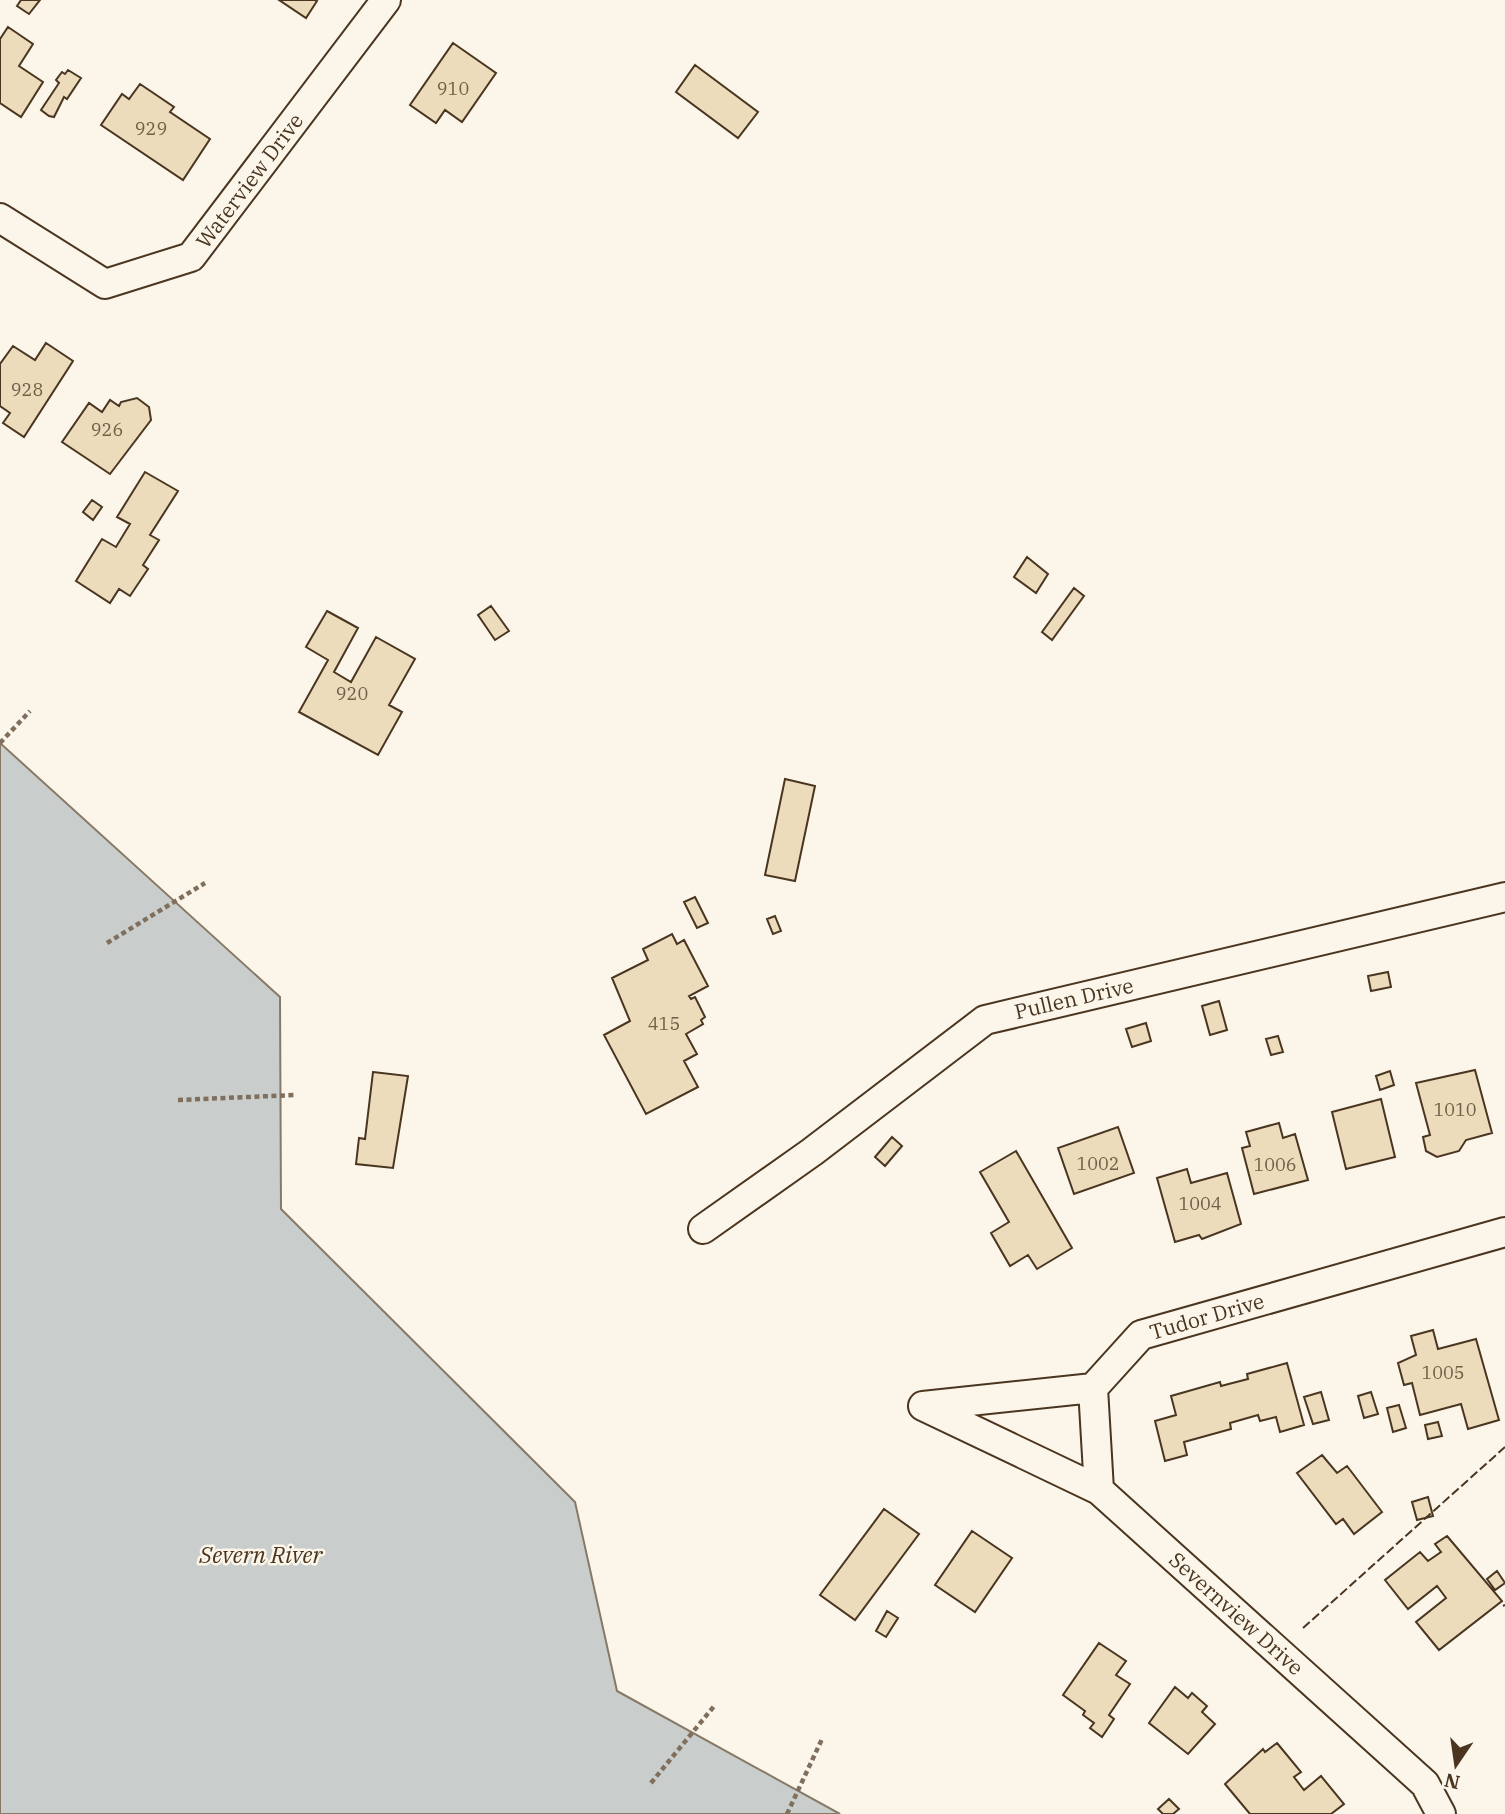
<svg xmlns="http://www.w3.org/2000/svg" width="1505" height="1814" viewBox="0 0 1505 1814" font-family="'IBM Plex Serif',serif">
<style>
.water{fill:#c9cecd;stroke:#887966;stroke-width:2}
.building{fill:#ecdcbc;stroke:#4a3520;stroke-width:2}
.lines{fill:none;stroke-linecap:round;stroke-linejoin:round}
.street-casing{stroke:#4a3520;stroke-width:32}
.path{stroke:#7f6f5c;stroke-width:4.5;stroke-dasharray:5 3.5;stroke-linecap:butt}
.street{stroke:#fbf6e9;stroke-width:28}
.fence{stroke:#4a3520;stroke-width:2;stroke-dasharray:9 3.5;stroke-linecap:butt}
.labels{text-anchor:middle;stroke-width:5;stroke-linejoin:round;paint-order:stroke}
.number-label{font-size:18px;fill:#725f47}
.street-label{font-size:21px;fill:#4a3520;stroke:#fbf6e9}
.water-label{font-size:23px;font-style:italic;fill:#4a3520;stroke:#fbf6e9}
</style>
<rect width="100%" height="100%" fill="#fbf6e9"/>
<!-- water -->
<path class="water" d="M0 743 280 997 281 1209 575 1502 617 1691 840 1814H0Z"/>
<!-- building -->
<path class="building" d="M21 0H40L29 14 17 6Z
M279 0H315L317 1 306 18Z
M8 27 33 44 19 66 43 82 21 117 0 103V39Z
M453 43 496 73 462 122 445 110 436 123 410 105Z
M695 65 758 112 738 138 676 92Z
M68 70 81 78 67 99 64 97 54 117 49 116 41 110 59 83 56 80 62 72 65 74Z
M140 84 174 107 170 112 210 139 183 180 101 125 122 94 129 99Z
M46 343 73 361 24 437 3 423 10 413 0 406V364L13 346 35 360Z
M137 398 149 407 151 420 110 474 62 442 89 403 102 412 110 400 119 406 121 402Z
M145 472 178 491 150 535 159 540 143 565 148 569 130 596 119 589 110 603 76 581 102 539 116 547 130 524 117 517Z
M92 500 102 507 93 520 83 512Z
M1027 557 1048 574 1036 593 1014 577Z
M1074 588 1084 596 1052 640 1042 632Z
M491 606 509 631 495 640 478 615Z
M327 611 358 628 334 672 351 682 376 637 415 659 389 705 402 712 378 755 299 712 328 660 306 647Z
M785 779 815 786 795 881 765 875Z
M695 897 708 923 697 928 684 902Z
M775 916 781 931 773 934 767 919Z
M672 934 677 944 684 940 708 986 689 996 691 999 695 997 705 1017 701 1020 703 1024 686 1034 697 1054 684 1061 698 1087 646 1114 604 1035 630 1021 612 978 648 960 643 949Z
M1388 972 1391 987 1371 991 1368 976Z
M1219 1001 1227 1030 1210 1035 1202 1006Z
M1146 1023 1151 1041 1132 1047 1126 1029Z
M1278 1036 1283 1052 1271 1055 1266 1039Z
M1475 1070 1492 1133 1466 1140 1459 1151 1437 1157 1426 1151 1423 1137 1430 1135 1416 1083Z
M1390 1071 1394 1085 1380 1090 1376 1076Z
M373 1072 408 1076 393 1168 356 1164 359 1138 365 1139Z
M1381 1099 1395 1157 1346 1169 1332 1112Z
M1279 1123 1283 1138 1295 1134 1308 1180 1254 1194 1242 1148 1250 1146 1246 1132Z
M1118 1127 1134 1173 1074 1194 1058 1148Z
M892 1137 902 1146 885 1166 875 1157Z
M1016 1151 1072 1248 1037 1269 1028 1255 1010 1266 991 1233 1009 1222 980 1172Z
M1187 1169 1191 1183 1227 1173 1241 1224 1202 1239 1199 1235 1175 1242 1157 1178Z
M1433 1330 1438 1349 1476 1339 1499 1420 1468 1429 1461 1404 1420 1415 1412 1383 1404 1385 1398 1363 1416 1355 1411 1336Z
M1287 1363 1304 1425 1280 1432 1276 1417 1260 1421 1258 1415 1230 1423 1231 1429 1184 1442 1187 1455 1165 1461 1155 1421 1176 1415 1171 1396 1220 1382 1221 1386 1248 1379 1247 1374Z
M1321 1392 1329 1420 1313 1424 1304 1397Z
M1371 1392 1378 1414 1364 1418 1358 1396Z
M1399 1405 1406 1428 1393 1432 1387 1408Z
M1438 1422 1442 1436 1428 1439 1425 1425Z
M1322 1455 1337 1473 1347 1466 1382 1512 1354 1534 1343 1519 1336 1524 1297 1473Z
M1428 1497 1433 1516 1417 1520 1412 1502Z
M884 1509 919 1534 855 1620 820 1595Z
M972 1531 1012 1558 975 1612 935 1585Z
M1447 1536 1502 1601 1439 1650 1416 1622 1446 1598 1437 1586 1408 1609 1385 1580 1420 1552 1428 1561 1441 1552 1435 1544Z
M1497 1571 1505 1583 1495 1590 1487 1579Z
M887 1611 898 1618 886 1637 876 1631Z
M1099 1643 1126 1661 1116 1675 1130 1684 1109 1715 1114 1719 1102 1737 1090 1728 1094 1723 1083 1715 1085 1711 1063 1695Z
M1175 1687 1188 1698 1192 1693 1207 1706 1202 1712 1215 1724 1188 1754 1149 1723Z
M1277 1743 1301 1772 1294 1777 1304 1790 1321 1776 1344 1804 1331 1814H1250L1225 1784 1263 1749 1265 1752Z
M1169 1799 1179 1809 1173 1814H1163L1158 1809Z"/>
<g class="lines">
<!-- street casing -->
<g class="street-casing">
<path id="street" d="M0 218 105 284 191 257 386 0
M703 1229 812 1152 985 1020 1505 897
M1093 1388 1099 1490 1425 1784 1441 1814
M923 1406 1093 1388 1141 1335 1505 1232
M923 1406 1099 1490"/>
</g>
<!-- path -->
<path class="path" d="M0 743 30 711
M107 943 205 883
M178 1100 295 1095
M651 1783 715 1705
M787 1814 822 1739"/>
<!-- street -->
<use href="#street" class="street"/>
<!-- fence -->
<path class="fence" d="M1503 1606 1505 1605
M1303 1628 1505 1447"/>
</g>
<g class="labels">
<!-- number labels -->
<g class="number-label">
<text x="453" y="95">910</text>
<text x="151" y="135">929</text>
<text x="27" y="396">928</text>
<text x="107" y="436">926</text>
<text x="352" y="700">920</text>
<text x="664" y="1030">415</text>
<text x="1455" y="1116">1010</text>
<text x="1098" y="1170">1002</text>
<text x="1275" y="1171">1006</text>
<text x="1200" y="1210">1004</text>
<text x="1443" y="1379">1005</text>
</g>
<!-- street labels -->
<g class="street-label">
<text transform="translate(250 181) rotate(-53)" y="7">Waterview Drive</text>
<text transform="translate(1074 999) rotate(-13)" y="7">Pullen Drive</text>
<text transform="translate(1207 1317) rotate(-16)" y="7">Tudor Drive</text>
<text transform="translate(1236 1614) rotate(42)" y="7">Severnview Drive</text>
</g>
<!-- water labels -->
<g class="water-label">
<text x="261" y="1563">Severn River</text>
</g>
</g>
<!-- north arrow -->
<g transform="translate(1456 1765) rotate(193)" stroke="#fbf6e9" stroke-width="5" paint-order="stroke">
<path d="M0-5L12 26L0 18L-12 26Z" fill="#4a3520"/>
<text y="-10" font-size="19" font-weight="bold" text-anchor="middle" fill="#4a3520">N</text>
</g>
</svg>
